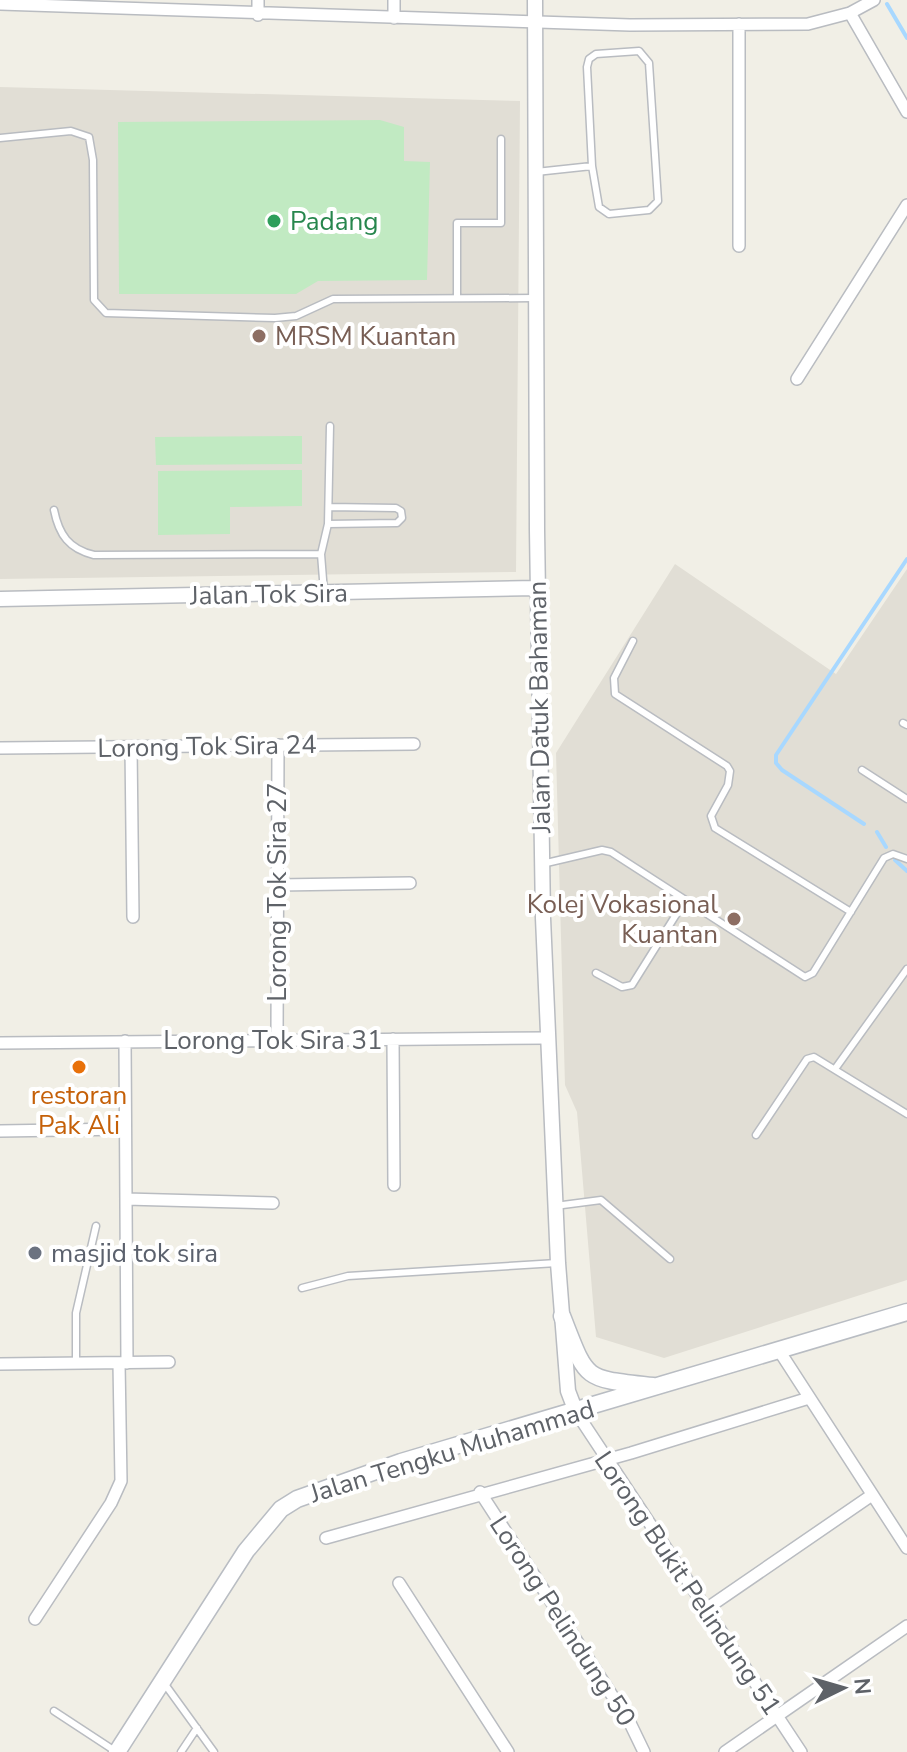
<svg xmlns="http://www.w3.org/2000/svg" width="907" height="1752" viewBox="0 0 907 1752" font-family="'Nunito Sans',sans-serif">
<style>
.education{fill:#e1ded5}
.green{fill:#c1eac2}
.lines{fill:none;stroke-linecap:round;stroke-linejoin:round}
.stream{stroke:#a8d8ff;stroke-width:4}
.service-casing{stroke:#b9bcc1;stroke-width:9}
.minor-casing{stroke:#b9bcc1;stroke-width:14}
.tertiary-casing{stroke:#b9bcc1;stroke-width:17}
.secondary-casing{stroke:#b9bdc3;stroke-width:19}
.service{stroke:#fff;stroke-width:6}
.minor{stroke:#fff;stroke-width:11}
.tertiary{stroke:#fff;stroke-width:14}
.secondary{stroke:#fff;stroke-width:16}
.leisure-dot{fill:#2e9e5b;stroke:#fff;stroke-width:3}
.education-dot{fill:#8d6e63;stroke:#fff;stroke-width:3}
.food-dot{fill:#e8710a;stroke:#fff;stroke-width:3}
.worship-dot{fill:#6b7280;stroke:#fff;stroke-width:3}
.labels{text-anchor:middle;stroke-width:8;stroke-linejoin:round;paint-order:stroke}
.leisure-label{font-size:26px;fill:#27864d;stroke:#fff;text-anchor:start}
.education-label{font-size:26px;fill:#785e54;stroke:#fff;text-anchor:start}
.street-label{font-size:26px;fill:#5e6268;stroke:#fff}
.food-label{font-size:26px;fill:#c56008;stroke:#fff}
.worship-label{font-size:26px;fill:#5b616d;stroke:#fff;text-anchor:start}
</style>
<rect width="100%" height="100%" fill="#f1efe6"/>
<!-- education -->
<path class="education" d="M0 87 520 101 516 572 0 579Z
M675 564 836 674 907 569V1280L664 1358 596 1337 577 1112 565 1085 556 753Z"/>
<!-- green -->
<path class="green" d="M380 120 404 127V161L430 162 427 280 318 281 296 294H119L118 122Z
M302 436V464L156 465 155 437Z
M302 470V506L230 507V534L158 535V471Z"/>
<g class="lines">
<!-- stream -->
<path class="stream" d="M887 4 907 38
M864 824 782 770 776 763V755L907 559
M877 832 886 847
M895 860 907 871"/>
<!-- service casing -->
<g class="service-casing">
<path id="service" d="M639 51 649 63 658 201 649 210 609 214 599 207 592 166 587 67 589 59 596 54Z
M0 138 71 131 89 137 93 160 94 300 106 313 275 318 296 316 333 299 535 298
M536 172 592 166
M457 298V223H501V139
M54 510C59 535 69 549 94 555L321 554
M328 524 397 523 402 518 401 511 396 508 329 507
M324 592 321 554 328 524 330 426
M633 641 614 678 615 694 727 766 730 771 728 785 711 816 715 828 851 912
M903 723 907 725
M862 770 907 799
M542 864 602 850 611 852 805 977 813 973 884 858 893 854 907 859
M596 973 622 987 632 985 684 902
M835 1069 907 969
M756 1135 807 1059 814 1057 907 1114
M555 1206 601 1200 670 1259
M302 1288 348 1276 557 1263
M76 1363V1313L96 1226
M164 1683 214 1752
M54 1711 115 1751
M181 1752 197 1728"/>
</g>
<!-- minor casing -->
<g class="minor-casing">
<path id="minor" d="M394 0V18
M0 4 630 25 808 24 850 13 874 0
M850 13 907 112
M258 15V0
M739 246V24
M797 379 907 205
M131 747 133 917
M0 748 414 744
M278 885 410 883
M277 1039 278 745
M393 1039 394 1185
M125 1041 127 1363
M0 1043 547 1038
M0 1131 125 1129
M126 1199 273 1203
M780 1352 907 1548
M0 1364 169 1362
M576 1412 801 1752
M480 1492 630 1723 644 1752
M326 1538 631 1453 809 1398
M399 1583 508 1752
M706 1609 872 1495
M35 1619 111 1503 121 1481 119 1363
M725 1752 907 1626"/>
</g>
<!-- tertiary casing -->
<g class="tertiary-casing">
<path id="tertiary" d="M535 0 537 530 543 918 558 1263 568 1391 576 1412
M0 599 537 588"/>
</g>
<!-- secondary casing -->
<g class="secondary-casing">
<path id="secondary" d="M562 1316C588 1382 582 1378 653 1386
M117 1752 246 1551 281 1509 297 1499 401 1462 907 1312"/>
</g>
<!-- service -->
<use href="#service" class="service"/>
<!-- minor -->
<use href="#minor" class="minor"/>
<!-- tertiary -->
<use href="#tertiary" class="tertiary"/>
<!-- secondary -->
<use href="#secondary" class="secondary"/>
</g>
<!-- markers -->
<circle class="leisure-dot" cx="274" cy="221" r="8"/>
<g class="education-dot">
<circle cx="259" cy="336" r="8"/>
<circle cx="734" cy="919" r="8"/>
</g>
<circle class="food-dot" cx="79" cy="1067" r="8"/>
<circle class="worship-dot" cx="35" cy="1253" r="8"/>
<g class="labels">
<!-- leisure labels -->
<g class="leisure-label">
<text x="290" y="230">Padang</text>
</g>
<!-- education labels -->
<g class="education-label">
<text x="275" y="345">MRSM Kuantan</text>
<text x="718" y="913" text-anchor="end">Kolej Vokasional<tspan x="718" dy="30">Kuantan</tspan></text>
</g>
<!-- street labels -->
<g class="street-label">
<text transform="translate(269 594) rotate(-1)" y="9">Jalan Tok Sira</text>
<text transform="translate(539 707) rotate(-91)" y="9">Jalan Datuk Bahaman</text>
<text transform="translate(207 746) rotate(-1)" y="9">Lorong Tok Sira 24</text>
<text transform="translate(277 892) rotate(-90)" y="9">Lorong Tok Sira 27</text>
<text x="273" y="1049">Lorong Tok Sira 31</text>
<text transform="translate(452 1451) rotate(-17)" y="9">Jalan Tengku Muhammad</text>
<text transform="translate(688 1583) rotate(56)" y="9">Lorong Bukit Pelindung 51</text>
<text transform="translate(563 1621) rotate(57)" y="9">Lorong Pelindung 50</text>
</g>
<!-- food labels -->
<g class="food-label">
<text x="79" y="1104">restoran<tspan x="79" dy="30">Pak Ali</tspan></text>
</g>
<!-- worship labels -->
<g class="worship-label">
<text x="51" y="1262">masjid tok sira</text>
</g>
</g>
<!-- north arrow -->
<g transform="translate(843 1688) rotate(85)" stroke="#ffffff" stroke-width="6" paint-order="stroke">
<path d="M0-6L14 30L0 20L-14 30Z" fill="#5e6268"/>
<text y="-12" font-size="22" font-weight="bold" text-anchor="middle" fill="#5e6268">N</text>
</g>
</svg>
